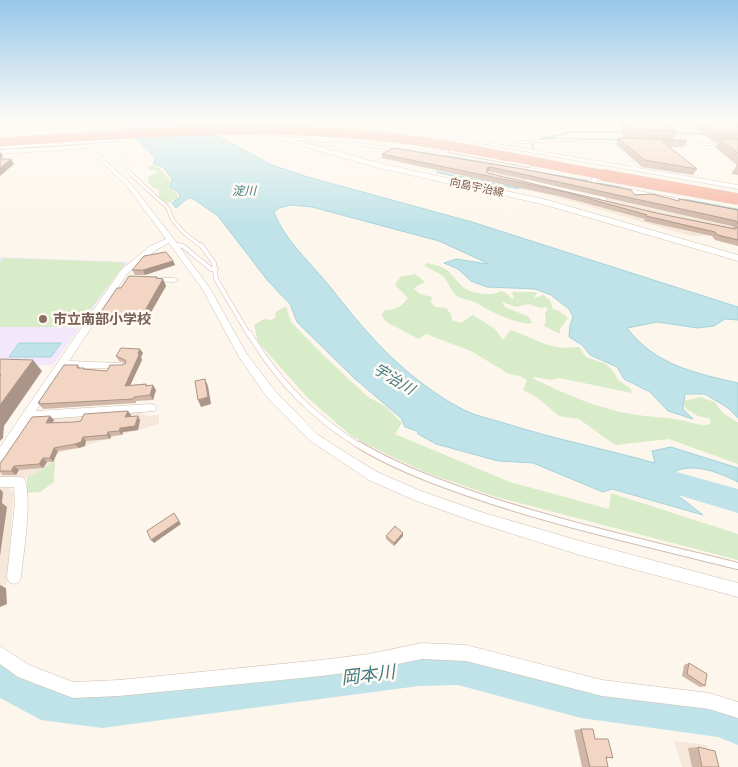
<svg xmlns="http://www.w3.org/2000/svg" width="738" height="767" viewBox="0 0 738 767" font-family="'Source Sans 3','Noto Sans JP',sans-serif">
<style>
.residential{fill:#f5e8da}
.education{fill:#f3e8fa}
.green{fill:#d8ecc9}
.water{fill:#bfe3e8;stroke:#a5d3da}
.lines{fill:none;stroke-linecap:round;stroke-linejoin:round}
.stream-far1{stroke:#a5d3da;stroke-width:2}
.stream{stroke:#a5d3da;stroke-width:2.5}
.river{fill:#bfe3e8;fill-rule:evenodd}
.service-far4-casing{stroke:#d1beb0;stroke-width:3}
.service-far3-casing{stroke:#d1beb0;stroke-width:4}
.service-far2-casing{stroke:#d1beb0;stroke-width:5}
.service-far1-casing{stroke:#d1beb0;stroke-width:6}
.service-casing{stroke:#d1beb0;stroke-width:8}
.minor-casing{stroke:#d1beb0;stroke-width:1}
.tertiary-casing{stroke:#d1beb0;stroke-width:2}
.secondary-casing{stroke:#d6c0b0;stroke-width:1}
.service-far4{stroke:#fff;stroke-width:2.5}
.service-far3{stroke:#fff;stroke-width:3}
.service-far2{stroke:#fff;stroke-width:4}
.service-far1{stroke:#fff;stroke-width:5}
.service{stroke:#fff;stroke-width:6}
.minor{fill:#fff;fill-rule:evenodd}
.tertiary{fill:#fff;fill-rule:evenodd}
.secondary{fill:#fff;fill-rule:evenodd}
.tertiary-bridge-casing{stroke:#d1beb0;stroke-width:7;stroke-linecap:butt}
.motorway-bridge-far1-casing{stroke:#dad1cd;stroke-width:9;stroke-linecap:butt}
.motorway-bridge-casing{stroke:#dad1cd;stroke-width:12;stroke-linecap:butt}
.tertiary-bridge{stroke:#fff;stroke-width:6}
.motorway-bridge-far1{stroke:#f7b7a3;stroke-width:9}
.motorway-bridge{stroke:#f7b7a3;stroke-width:11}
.wall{fill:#d1b7a8;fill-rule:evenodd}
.shaded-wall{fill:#aa9588}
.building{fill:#f3d5c3;stroke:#aa9588}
.education-dot{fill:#8d6e63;stroke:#fffaf3;stroke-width:2}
.labels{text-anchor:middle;stroke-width:5;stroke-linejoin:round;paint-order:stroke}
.far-street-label{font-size:11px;fill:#7a5c4d;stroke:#fffaf3}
.far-water-label{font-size:12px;font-style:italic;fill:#437c86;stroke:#fffaf3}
.education-label{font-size:14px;font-weight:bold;fill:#785e54;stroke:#fffaf3;text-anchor:start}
.water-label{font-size:15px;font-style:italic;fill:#437c86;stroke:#fffaf3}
.near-water-label{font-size:18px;font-style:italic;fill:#437c86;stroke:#fffaf3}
</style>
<rect width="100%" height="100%" fill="#fdf6ec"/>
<!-- residential -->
<path class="residential" d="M448 160 525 176V184L610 204 596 186 738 213V228L727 236H691L549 195 471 179 477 172Z
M139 412 147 416 159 415V424L56 454 55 461 27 478H0V465L23 428 35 420Z
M8 487 14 493 7 584 0 588V488Z
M674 741 707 745 713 767H682Z"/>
<!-- education -->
<path class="education" d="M0 257 130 262 118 273 53 365H0Z"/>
<!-- green -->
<path class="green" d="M153 164 159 167 170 181 169 187 177 194 178 198 168 203 164 202 159 198V190L154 188 149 184 148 178 151 175 157 173V171L149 170 148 167Z
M4 258 118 262 126 263 77 327H0V262Z
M428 263C435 265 441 266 447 270 456 278 461 289 473 292 478 293 484 294 489 294 501 294 500 285 512 299L514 298 512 292H537L534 298 543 295 550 300 553 309 559 311 568 318 560 329V334L544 326 546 320 545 313 548 309 546 307 541 308 528 304 516 307 502 302 505 307 529 317 532 323C520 326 489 311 478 304 472 300 463 300 457 296 449 291 449 280 441 275 436 271 429 269 424 265Z
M415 274 425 282 417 286 414 289 420 294 432 297 431 302 435 307 446 308 451 314 452 320 461 323 473 315 495 329 503 340 510 330C539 339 547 351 579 347L586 357 606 364 614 372 618 380 631 389 632 393 559 378 551 380 533 377 534 379C565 394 597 408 631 414 647 417 664 417 681 420 691 422 700 427 710 424V419L698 416 686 409 684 401 700 397 715 402 722 412 738 423V464L669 439 615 445 579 419 559 416 538 398 523 390 527 380 520 376 509 374 471 351 426 334 419 339 388 323 381 315 385 310C395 310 402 307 408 298L395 285 400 277Z
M286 306 291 322 322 354 368 397 385 406 402 423 395 434 510 482 609 509 611 493 738 534V560L496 497 430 474 390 456 351 436 306 396 258 342 254 325 264 319 271 320 275 318 276 312Z
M55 461 54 482 40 492 27 493V478Z"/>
<!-- water -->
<path class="water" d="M116 120H187L272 165 308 177 472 222 738 307V320L725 319 714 326 698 328 657 322 627 328C655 365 695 373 738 383V418L728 408 705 394H685L683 409 693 419 668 411 650 392 624 379 617 367 590 355 582 345 569 337 570 325 573 317 569 309 551 295 535 289 487 287 471 281 458 269 444 263 456 259 488 264 487 263 439 241 312 207 290 205 279 208 274 212C285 241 312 264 331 288 370 338 407 380 464 410 476 416 491 419 504 423 554 439 605 449 655 463L652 451 671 447 738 468V482C714 470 680 457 662 483L703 515 612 489 603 492 533 463 498 461 436 444 418 434 417 431 405 427 401 418 354 378 297 322 290 304 268 281 218 216 192 198H188L176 208 172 203 179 198 180 194 170 187 172 179 163 167 153 163 156 158Z
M19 343H61L51 357H9Z"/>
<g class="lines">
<!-- stream-far1 -->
<path class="stream-far1" d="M324 120 335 130
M672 133 705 134
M541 139 571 132H625
M549 139 622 140
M532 143 533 150
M405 150 434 155
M445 156 557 176
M437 172 456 176"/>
<!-- stream -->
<path class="stream" d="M450 175 518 188 523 185
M550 175 587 181
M600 184 622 188
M685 200 738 210"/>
<!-- river -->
<path class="river" d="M637 461 738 489V513L628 480 624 472 628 464Z
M458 651 581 682 718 701 738 709V745L718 737 581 718 458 685 419 686 102 728 41 720 0 698V660L12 665 17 670 45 685 102 692 419 652Z"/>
<!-- service-far4 casing -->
<g class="service-far4-casing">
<path id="service-far4" d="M37 133 70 131
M118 137C128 150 121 164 133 176
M608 141 637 169
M9 151 32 133"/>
</g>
<!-- service-far3 casing -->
<g class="service-far3-casing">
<path id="service-far3" d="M132 175 168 208 172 219 183 232 201 246
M174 244 183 246"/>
</g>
<!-- service-far2 casing -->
<g class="service-far2-casing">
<path id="service-far2" d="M177 245 183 246 211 269H216
M201 245 214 263 216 279 249 335"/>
</g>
<!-- service-far1 casing -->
<g class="service-far1-casing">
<path id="service-far1" d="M249 333C279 383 312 416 361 447"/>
</g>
<!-- service casing -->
<g class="service-casing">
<path id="service" d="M359 445C401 470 447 486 492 501 573 527 656 546 738 566"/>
</g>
<!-- minor casing -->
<g class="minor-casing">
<path id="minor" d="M255 120 378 126 456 137 738 185V189L456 139 439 158 436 156 437 155 452 139 378 128Z
M330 127 343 138 350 141 408 151 405 153 349 143 341 141H335L334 145C321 147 312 141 300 140 294 140 289 142 284 140 299 133 314 144 330 143L331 139 337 138 328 128Z
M0 132H37L39 133 37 134H0Z
M559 139 630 141 632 142 630 143 559 141 509 144 507 143 509 142Z
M674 142 738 144V146L672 144Z
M88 145 131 184 173 238 211 290 246 353 275 391 317 434 346 453 377 472 421 491 481 512 580 541 738 583V597L580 555 481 524 414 500 369 480 309 440 267 397 239 357 203 290 169 243 156 250 127 274 69 361 121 363 126 366 124 368H65L36 411 151 404 155 405 156 408 155 411 30 420 4 459 0 461V447L121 270 150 246 166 239 127 186 87 148 0 154V150Z
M494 173 531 183 532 184 529 186 492 176V174Z
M595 175 598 177 596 186 609 203 608 204H604L590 186 592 177Z
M619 187 690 201 693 203 690 205 617 190 616 189Z
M147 277 174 278 178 280 174 282 150 281H147Z
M0 477H20L24 478C33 497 23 555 21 577L19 582 14 584 9 582 7 577 15 503 14 487H0Z
M422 643 466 645 602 680 709 693 738 702V718L709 709 602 696 466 661 422 659 369 670 321 676 119 696 73 698 18 677 0 664V646L29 665 73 682 119 680 321 660 369 654Z"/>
</g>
<!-- tertiary casing -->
<g class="tertiary-casing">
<path id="tertiary" d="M451 149 529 163 532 165 529 167 449 152V150Z"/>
</g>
<!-- secondary casing -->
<g class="secondary-casing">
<path id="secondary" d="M211 120H220L383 164 547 200 738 255V261L542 204 379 168Z"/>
</g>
<!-- service-far4 -->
<use href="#service-far4" class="service-far4"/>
<!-- service-far3 -->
<use href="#service-far3" class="service-far3"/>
<!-- service-far2 -->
<use href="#service-far2" class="service-far2"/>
<!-- service-far1 -->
<use href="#service-far1" class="service-far1"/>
<!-- service -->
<use href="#service" class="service"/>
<!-- minor -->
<use href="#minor" class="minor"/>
<!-- tertiary -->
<use href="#tertiary" class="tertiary"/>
<!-- secondary -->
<use href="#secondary" class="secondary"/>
<!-- tertiary-bridge casing -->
<g class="tertiary-bridge-casing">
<path id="tertiary-bridge" d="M0 146 122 138"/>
</g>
<!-- motorway-bridge-far1 casing -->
<g class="motorway-bridge-far1-casing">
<path id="motorway-bridge-far1" d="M0 142C115 135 230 125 344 133 433 139 522 160 610 176"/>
</g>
<!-- motorway-bridge casing -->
<g class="motorway-bridge-casing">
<path id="motorway-bridge" d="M603 175 738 199"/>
</g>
<!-- tertiary-bridge -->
<use href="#tertiary-bridge" class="tertiary-bridge"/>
<!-- motorway-bridge-far1 -->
<use href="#motorway-bridge-far1" class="motorway-bridge-far1"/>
<!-- motorway-bridge -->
<use href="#motorway-bridge" class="motorway-bridge"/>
</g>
<!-- wall -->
<path class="wall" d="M620 120H658L666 126 678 131 673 139 687 141 684 147H670L697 169 693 175 642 167 616 144 618 138H623L619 122Z
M700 120 738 122V175L731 174 737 165 715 147 718 142 712 141 696 128Z
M393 148 635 195 678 201 679 199 738 210V246L715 240 712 236 644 221 645 219 634 216 563 197 381 158 382 154ZM489 171 732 226 735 229 661 214 487 173V172Z
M173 261 175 265 145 275H135L132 270Z
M158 278 163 279 166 286 146 321 104 320 100 313 121 288Z
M143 353 141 357 142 360 130 385 146 384 148 386 156 390 153 400 136 401V403L43 409 38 403 78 365 80 368H84L85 369 107 371 122 365 125 363 119 361 116 356Z
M128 411 131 415 130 417 140 420 138 430 123 432 122 435 111 436 110 439 86 441 85 446 79 448 58 451 53 462H47L43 468 19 470 16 475H3L0 472V464L50 416 54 420 52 423 74 422Z
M403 533V536L394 546 386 539V536Z
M689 663 705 686 700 687 682 676 684 665Z
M581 729 595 739 613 758H606L608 767H582L574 730Z
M698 747 719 767H692L688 748Z"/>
<!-- shaded-wall -->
<path class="shaded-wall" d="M0 151 3 156 0 162Z
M11 159 14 164 0 176V168Z
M490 167 489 171 486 172 487 168Z
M173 261 175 265 145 275 143 270Z
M157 277 160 283 163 279 166 286 146 321 143 314Z
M140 349 143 353 141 357 142 360 128 390 125 386 138 353Z
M33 360 42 371 4 426 3 438 0 441V405Z
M205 379 208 386 211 404 201 407 198 400Z
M153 385 156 390 153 400 150 395Z
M128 411 131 415 128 421 125 417Z
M50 416 54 420 50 427 46 423Z
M138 416 140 420 138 430 123 432 122 435 119 431 120 428Z
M108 432 111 436 110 439 107 435Z
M83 437 86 441 85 446 79 448 75 444Z
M54 448 58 451 53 462 50 458Z
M43 458 47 462 43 468 39 464Z
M14 466 19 470 16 475 11 471Z
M0 489 3 492 2 503 7 507 0 556Z
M174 513 181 524 154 543 151 540Z
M403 533V536L394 546V543Z
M0 585 6 588 7 604 0 607Z"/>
<!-- building -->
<path class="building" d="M624 120H658L666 126H670L678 131 627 129Z
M700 120 738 122V134L716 133Z
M618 138 686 140 687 141H662L697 169 645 160Z
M720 139H738V153Z
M393 148 517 168 631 190 635 195 652 194 679 201V199L738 210V224L736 221 490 167 487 168V173L661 214 735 229 738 227V240L718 235 715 232 646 216 647 215 637 212 565 192 382 154Z
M0 159H11L0 168Z
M166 252 173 261 143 270H132L144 256Z
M129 276 157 277 156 278 163 279 143 314 100 313 117 288H121Z
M121 348 140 349 138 353 139 355 125 386 146 384V386L153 385 150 395 134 397 133 399 39 404 40 402 38 403 64 365H78L77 368H84L83 369 107 371 110 365H122L126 363 125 360 116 356Z
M0 359 33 360 0 405V376L1 375H0Z
M205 379 208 397 198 400 195 381Z
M128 411 125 417 138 416 135 426 120 428 119 431 108 432 107 435 83 437 81 442 75 444 54 448 50 458H43L39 464 14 466 11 471H0V464L32 417 50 416 46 423 74 422 81 421 84 414Z
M174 513 179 521 151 540 147 531Z
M395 526 403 533 394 543 386 536Z
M689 663 707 674 705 686 687 674Z
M581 729H593L595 739H608L613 758 606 757 608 767H590Z
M698 747 715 751 719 767H702Z"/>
<!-- sky -->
<linearGradient id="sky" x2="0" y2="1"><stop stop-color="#97c7e8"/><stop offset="0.53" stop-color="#fefbf6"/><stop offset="1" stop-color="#fefbf6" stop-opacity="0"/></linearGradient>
<rect width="738" height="227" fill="url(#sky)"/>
<!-- markers -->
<circle class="education-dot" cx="43" cy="319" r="5"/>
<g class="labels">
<!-- far-street labels -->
<g class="far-street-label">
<text transform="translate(477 187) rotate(12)" y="4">向島宇治線</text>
</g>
<!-- far-water labels -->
<g class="far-water-label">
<text x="244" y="195">淀川</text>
</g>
<!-- education labels -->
<g class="education-label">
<text x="53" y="324">市立南部小学校</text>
</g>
<!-- water labels -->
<g class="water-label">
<text transform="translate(394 379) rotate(31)" y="5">宇治川</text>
</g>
<!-- near-water labels -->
<g class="near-water-label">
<text transform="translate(368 675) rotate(-7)" y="6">岡本川</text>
</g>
</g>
</svg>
